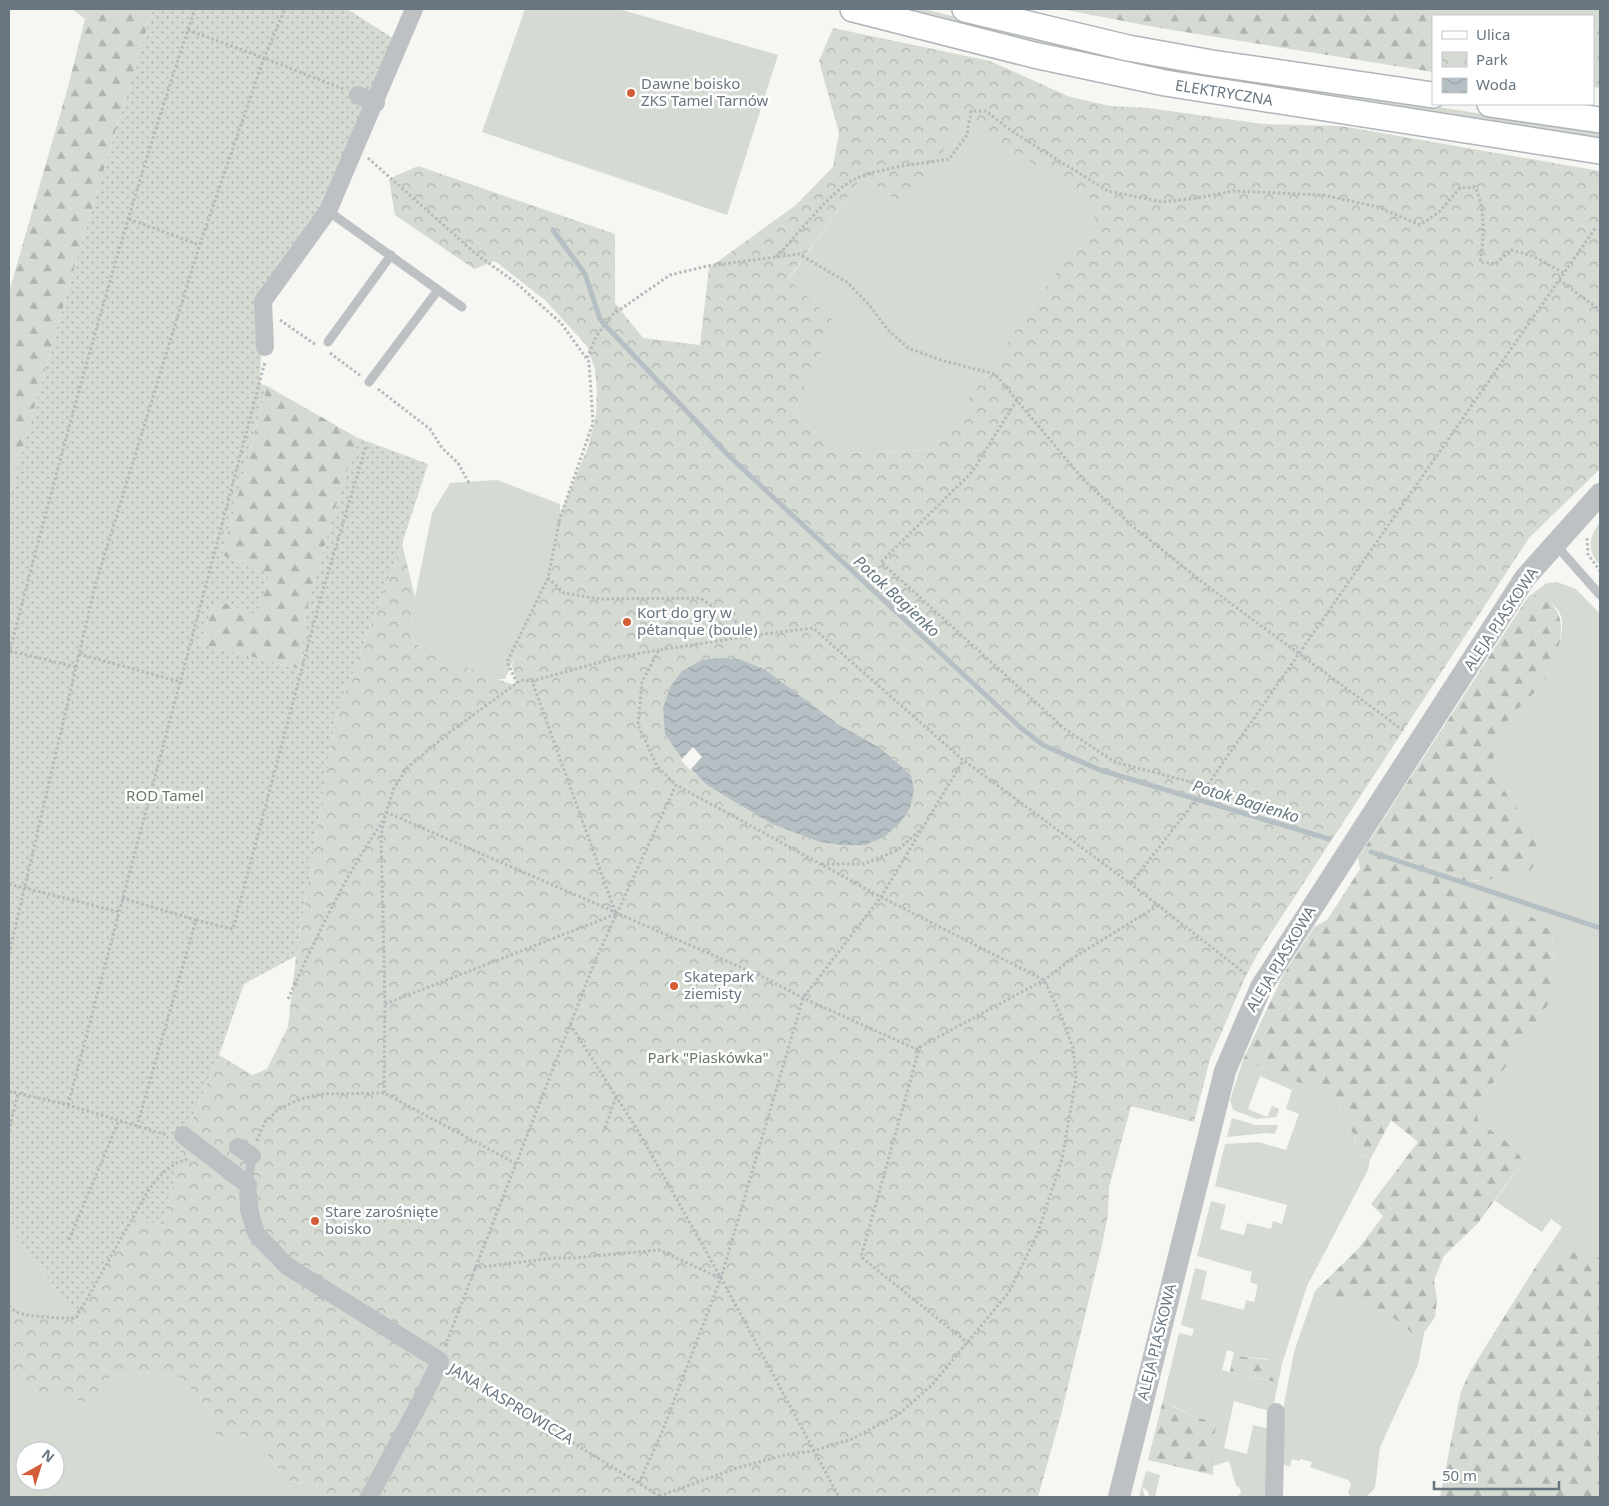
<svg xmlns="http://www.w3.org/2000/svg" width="1609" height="1506" viewBox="0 0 1609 1506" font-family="'Noto Sans',sans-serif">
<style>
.grass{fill:#d5dad3;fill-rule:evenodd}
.forest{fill:url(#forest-firs)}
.park{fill:url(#park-crowns);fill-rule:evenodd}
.garden{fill:url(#garden-dots)}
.water{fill:url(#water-waves)}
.pier{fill:#f6f6f3}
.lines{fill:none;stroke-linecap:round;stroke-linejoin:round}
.stream{stroke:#b6c0c4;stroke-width:5}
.secondary-casing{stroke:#b0b5b9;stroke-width:28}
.path{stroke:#b7babc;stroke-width:3;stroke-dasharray:2.5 2.5;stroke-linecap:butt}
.service{stroke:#bdc1c4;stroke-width:9}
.minor{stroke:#bdc1c4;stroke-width:18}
.tertiary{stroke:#bdc1c4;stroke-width:22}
.secondary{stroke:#fff;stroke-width:25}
.poi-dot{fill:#d25d37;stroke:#fff;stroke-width:2}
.labels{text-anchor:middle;stroke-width:5;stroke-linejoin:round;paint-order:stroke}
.poi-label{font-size:15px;fill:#687681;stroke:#fff;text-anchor:start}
.street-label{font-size:15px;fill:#687681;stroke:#fff}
.park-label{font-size:15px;fill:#6a7966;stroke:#fff}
.water-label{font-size:16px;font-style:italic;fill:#63777e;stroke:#fff}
</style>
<defs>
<pattern id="forest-firs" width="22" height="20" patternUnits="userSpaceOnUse" patternTransform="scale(1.25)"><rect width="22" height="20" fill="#d5dad3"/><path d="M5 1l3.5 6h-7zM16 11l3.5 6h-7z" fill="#b1b5b1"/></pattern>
<pattern id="park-crowns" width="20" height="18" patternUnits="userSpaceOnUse" patternTransform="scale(1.25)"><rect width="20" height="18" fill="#d5dad3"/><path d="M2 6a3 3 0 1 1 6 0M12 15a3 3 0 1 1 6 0" fill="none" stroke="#b1b5b1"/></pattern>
<pattern id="garden-dots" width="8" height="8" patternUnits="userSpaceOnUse" patternTransform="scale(1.25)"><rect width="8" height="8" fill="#d5dad3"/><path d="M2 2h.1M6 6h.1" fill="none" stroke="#b1b5b1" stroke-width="1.8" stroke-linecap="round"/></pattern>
<pattern id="water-waves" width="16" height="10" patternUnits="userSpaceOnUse" patternTransform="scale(1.25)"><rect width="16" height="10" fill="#b6c0c4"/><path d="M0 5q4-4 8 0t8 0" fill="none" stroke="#98a1a5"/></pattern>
</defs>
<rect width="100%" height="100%" fill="#f6f6f3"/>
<!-- grass -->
<path class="grass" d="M525 9H619L778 55 727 215 482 132Z
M888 9H924L1055 42 1399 101 1600 132V141L1144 70Z
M963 122 1104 206 933 450 842 453 793 413 835 322 788 280 862 177 906 205Z
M497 480 560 504 562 550 505 679H485L426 654 410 636 415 597 432 513 450 483Z
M1600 522V565C1587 550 1588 538 1600 522Z
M1557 582 1576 589 1600 614V1258L1581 1250 1555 1256 1536 1266 1562 1227 1551 1219 1542 1232 1495 1201 1523 1161 1514 1147 1478 1121 1477 1111 1484 1094 1504 1069 1555 977 1552 933 1528 914 1469 894 1467 888 1469 881H1478L1524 819C1510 800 1492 780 1492 755 1492 726 1527 702 1544 681 1554 668 1566 633 1561 616 1558 605 1545 600 1535 595L1528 597 1547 583Z
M1243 1060 1340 1099 1339 1112 1354 1135 1355 1143 1361 1155 1370 1160 1368 1170 1307 1286 1282 1364 1273 1408 1269 1411 1234 1401 1224 1448 1247 1454 1253 1425 1270 1429 1268 1497H1237L1241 1492 1240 1488 1236 1486 1229 1461 1213 1466V1441L1217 1423 1195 1417 1174 1406 1162 1404 1179 1333 1192 1336 1194 1329 1181 1325 1195 1268 1207 1271 1201 1299 1244 1310 1246 1300 1254 1302 1258 1285 1250 1282 1252 1272 1197 1256 1211 1201 1226 1205 1220 1229 1244 1235 1247 1223 1271 1229 1273 1221 1282 1224 1287 1205 1215 1186 1225 1144 1258 1142 1286 1150 1299 1114 1286 1109 1292 1090 1260 1076 1248 1109 1267 1117 1272 1106 1279 1109 1276 1117 1257 1119 1233 1110 1230 1100ZM1227 1350 1234 1352 1232 1360 1238 1356 1268 1359 1273 1382 1222 1370Z
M1232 1118 1256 1125H1278L1275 1134 1266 1133 1227 1137Z
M9 1227 75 1314V1318L68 1320 50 1315H21L9 1305Z
M1315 1291 1385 1311 1412 1333H1424L1418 1365 1380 1447 1375 1488 1366 1497H1351L1348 1493 1351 1484 1348 1480 1310 1467 1312 1462 1301 1459 1299 1461 1292 1459 1290 1467 1282 1464 1284 1404 1294 1352Z
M145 1372 181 1378 211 1411 219 1448 241 1434 259 1443 287 1481 316 1484 319 1497H9V1374L46 1397 111 1375ZM25 1451H55V1481H25Z
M1146 1471 1160 1475 1155 1497H1149L1148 1491 1142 1487 1145 1497H1139Z"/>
<!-- forest -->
<path class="forest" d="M72 9H153L80 248 9 497V292L68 87 85 19Z
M1061 9H1600V88L1593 87V16H1433V72L1160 28Z
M267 386 358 438 335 509 305 617 300 669 199 644 216 600 265 572 222 555Z
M1536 595C1545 596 1551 602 1556 610 1568 627 1556 666 1544 681 1529 701 1507 714 1498 737 1473 795 1561 823 1531 870L1505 878 1469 881 1467 888 1469 894 1528 914 1552 932 1555 977 1548 1004 1504 1069 1484 1094 1477 1111 1478 1121 1514 1147 1523 1161 1478 1223 1444 1256 1434 1280 1437 1300 1435 1317 1424 1333H1412L1385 1311 1315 1291 1358 1249 1383 1216 1371 1204 1418 1142 1391 1120 1370 1160 1357 1152 1354 1135 1339 1112 1340 1099 1243 1060 1283 975 1314 927 1327 920 1360 869 1358 858 1528 597Z
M1581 1250 1600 1258V1497H1440L1461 1391 1471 1370 1536 1266 1555 1256Z
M1238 1356 1275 1361 1279 1365 1274 1382 1230 1372 1232 1360Z
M1166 1403 1195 1417 1217 1423 1213 1441V1475L1148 1460 1162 1404Z"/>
<!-- park -->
<path class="park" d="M833 28 990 61 1070 97 1110 106 1148 108 1263 124 1341 126 1600 171V469L1529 538 1258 953 1244 980 1210 1059 1194 1122 1131 1106 1109 1187 1108 1215 1102 1245 1061 1415 1038 1497H319L316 1484 287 1481 259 1443 241 1434 219 1449 211 1411 181 1378 145 1372 111 1375 93 1402 46 1397 9 1374V1305L21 1315H50L68 1320 75 1318V1314L136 1213 163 1228 181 1146 219 1055 252 1075 267 1069 288 1027 296 956 336 717 402 544 415 597 410 636 423 651 513 685 517 683 512 666 515 653 557 555V522L588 447 596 416 597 392 595 369 587 346 545 300 495 261 474 269 395 215 389 179 418 166 615 234V303L643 338 700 345 709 268 796 205 833 167 839 133 819 61ZM963 122 1103 206 933 450 842 453 793 413 835 322 788 279 862 177 906 206Z"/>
<!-- garden -->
<path class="garden" d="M153 9H347L399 42 331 211 263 301 260 384 267 386 222 555 266 572 268 579 257 615 216 600 199 644 300 669 305 617 335 509 358 438 428 464 402 544 336 717 296 956 244 984 219 1055 182 1143 163 1228 136 1213 75 1314 9 1227V497L80 248Z"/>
<!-- water -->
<path class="water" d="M722 658 739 659 764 669 839 725 880 748 911 775 914 790 910 808 901 822 884 837 865 845H842L820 842 772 824 707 785 683 760 665 734 663 708 670 687 682 671 702 660Z"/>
<!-- pier -->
<path class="pier" d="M693 747 702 757 690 770 681 760Z"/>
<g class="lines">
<!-- stream -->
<path class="stream" d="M553 230 585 274 600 319 605 325 730 457 1021 728 1043 745 1100 770 1329 839
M1371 852 1600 928"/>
<!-- secondary casing -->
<g class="secondary-casing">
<path id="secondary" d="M853 9 1034 55 1165 83 1600 151
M965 9 1128 48 1212 63 1433 95
M1490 104 1600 120"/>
</g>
<!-- path -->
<path class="path" d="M188 30 264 58 285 9
M368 158 476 254 515 282 561 323 589 362 593 423 560 518 548 578 507 662 517 683
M129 219 199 245
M776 257C797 236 830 191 855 179 882 167 920 164 949 159L967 135 971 111H986L1013 132 1108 191 1162 202 1198 198 1233 191 1323 195 1378 207 1420 225 1439 212 1460 188 1475 187C1486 209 1484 238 1480 262L1495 264 1511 250 1533 256 1564 273
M1559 280 1600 310
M280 320 316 345
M330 353 361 376
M587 358 596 337 612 315 670 275 707 266 799 254 848 283 870 306 888 330 908 348 944 361 995 374 1082 478 1132 526 1210 588 1404 731
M378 389 430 429 442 448 458 463 469 483
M1017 400 972 472 881 562 1065 729 1115 762 1206 786
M1587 538 1588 554 1600 571
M548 578 564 593 600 599 700 598 756 635 813 628 963 760 1131 884 1247 975
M10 651 76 667
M9 654C65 438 123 221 195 9
M79 654 181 682
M386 812 763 977 803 998 916 1049 1044 980 1073 958 1159 905
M822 864H864L898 850 922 828
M1131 883 1204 790 1596 227
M9 884 119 912
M122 898 196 920 137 1126
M196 920 233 929 320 600 366 446
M9 954 95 586 199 247 264 58 343 89
M288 999C316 938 344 877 383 821
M385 1004 616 914 532 681
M570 1024 638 1131 721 1278 839 1497
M920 1046 861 1257 968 1343
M9 1091 68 1105 167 1135
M384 1093 385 1004 381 835 386 812 394 788 408 767 450 732 521 680 532 681 619 657 659 650
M68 1105 265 362
M605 1128 616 1097
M9 1131 18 1093
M257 1141 265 1122 279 1109 298 1100 320 1094 384 1093 515 1163
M69 1240 119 1120
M474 1268 553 1258H572L659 1250 720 1278
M9 1306C12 1308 15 1312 19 1313 26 1316 68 1319 76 1318L148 1191C159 1176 169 1164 188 1159
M445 1346 595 961 676 785 657 766 638 725 642 682 659 650 756 635
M453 1369 661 1497
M639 1483 662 1432 721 1278 803 998 881 897 963 761
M659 1496 737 1468 784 1455 813 1451 852 1439 899 1414 932 1385 1009 1292 1037 1235 1062 1159 1076 1078 1073 1048 1062 1018 1044 980 881 897 676 785"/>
<!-- service -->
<path class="service" d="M328 211 462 307
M328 342 391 255
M369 382 438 290
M1555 544 1600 595
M248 1185 252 1156"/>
<!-- minor -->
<path class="minor" d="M358 95 376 103
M265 347 263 301 328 211 414 9
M183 1135 248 1185
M238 1147 252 1156
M248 1194 250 1214 257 1235 287 1266 440 1361 424 1395 369 1497
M1274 1497 1276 1412"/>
<!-- tertiary -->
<path class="tertiary" d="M1119 1497 1225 1071 1261 987 1525 578 1600 494"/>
<!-- secondary -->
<use href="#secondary" class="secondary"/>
</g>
<!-- markers -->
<g class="poi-dot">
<circle cx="631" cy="93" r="5"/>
<circle cx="627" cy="622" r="5"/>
<circle cx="674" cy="986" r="5"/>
<circle cx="315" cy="1221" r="5"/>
</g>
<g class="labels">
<!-- poi labels -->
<g class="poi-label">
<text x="641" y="89">Dawne boisko<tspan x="641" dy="17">ZKS Tamel Tarnów</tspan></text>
<text x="637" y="618">Kort do gry w<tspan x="637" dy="17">pétanque (boule)</tspan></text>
<text x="684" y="982">Skatepark<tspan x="684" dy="17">ziemisty</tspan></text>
<text x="325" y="1217">Stare zarośnięte<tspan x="325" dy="17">boisko</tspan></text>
</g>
<!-- street labels -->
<g class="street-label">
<text transform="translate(1224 93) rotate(9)" y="5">ELEKTRYCZNA</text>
<text transform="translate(1501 619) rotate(-56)" y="5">ALEJA PIASKOWA</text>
<text transform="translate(1281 959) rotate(-59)" y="5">ALEJA PIASKOWA</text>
<text transform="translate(1157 1342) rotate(-76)" y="5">ALEJA PIASKOWA</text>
<text transform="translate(511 1404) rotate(31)" y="5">JANA KASPROWICZA</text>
</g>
<!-- park labels -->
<g class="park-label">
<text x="165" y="801">ROD Tamel</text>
<text x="708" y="1063">Park "Piaskówka"</text>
</g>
<!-- water labels -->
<g class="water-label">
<text transform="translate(897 596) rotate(43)" y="6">Potok Bagienko</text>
<text transform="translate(1246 801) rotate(17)" y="6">Potok Bagienko</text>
</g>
</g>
<!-- border -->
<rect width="1609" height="1506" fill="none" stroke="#687681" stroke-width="20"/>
<!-- legend -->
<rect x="1432" y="15" width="162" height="90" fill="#ffffff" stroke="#c3c8cd"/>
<rect x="1442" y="31" width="25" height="8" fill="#ffffff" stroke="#c3c8cd"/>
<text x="1476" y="40" font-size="15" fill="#687681">Ulica</text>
<rect x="1442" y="52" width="25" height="15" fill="url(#park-crowns)" stroke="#c3c8cd"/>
<text x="1476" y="65" font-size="15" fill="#687681">Park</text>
<rect x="1442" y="78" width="25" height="15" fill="url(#water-waves)" stroke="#c3c8cd"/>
<text x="1476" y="90" font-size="15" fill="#687681">Woda</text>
<!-- north arrow -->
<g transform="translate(40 1466) rotate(39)"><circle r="24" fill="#ffffff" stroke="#c3c8cd"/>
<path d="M0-4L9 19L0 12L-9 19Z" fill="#d25d37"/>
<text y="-8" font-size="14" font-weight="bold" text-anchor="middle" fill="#687681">N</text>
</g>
<!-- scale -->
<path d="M1434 1481v8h125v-8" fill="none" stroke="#687681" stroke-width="2.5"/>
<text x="1442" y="1481" font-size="15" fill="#687681" stroke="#ffffff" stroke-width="4" paint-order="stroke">50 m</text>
</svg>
